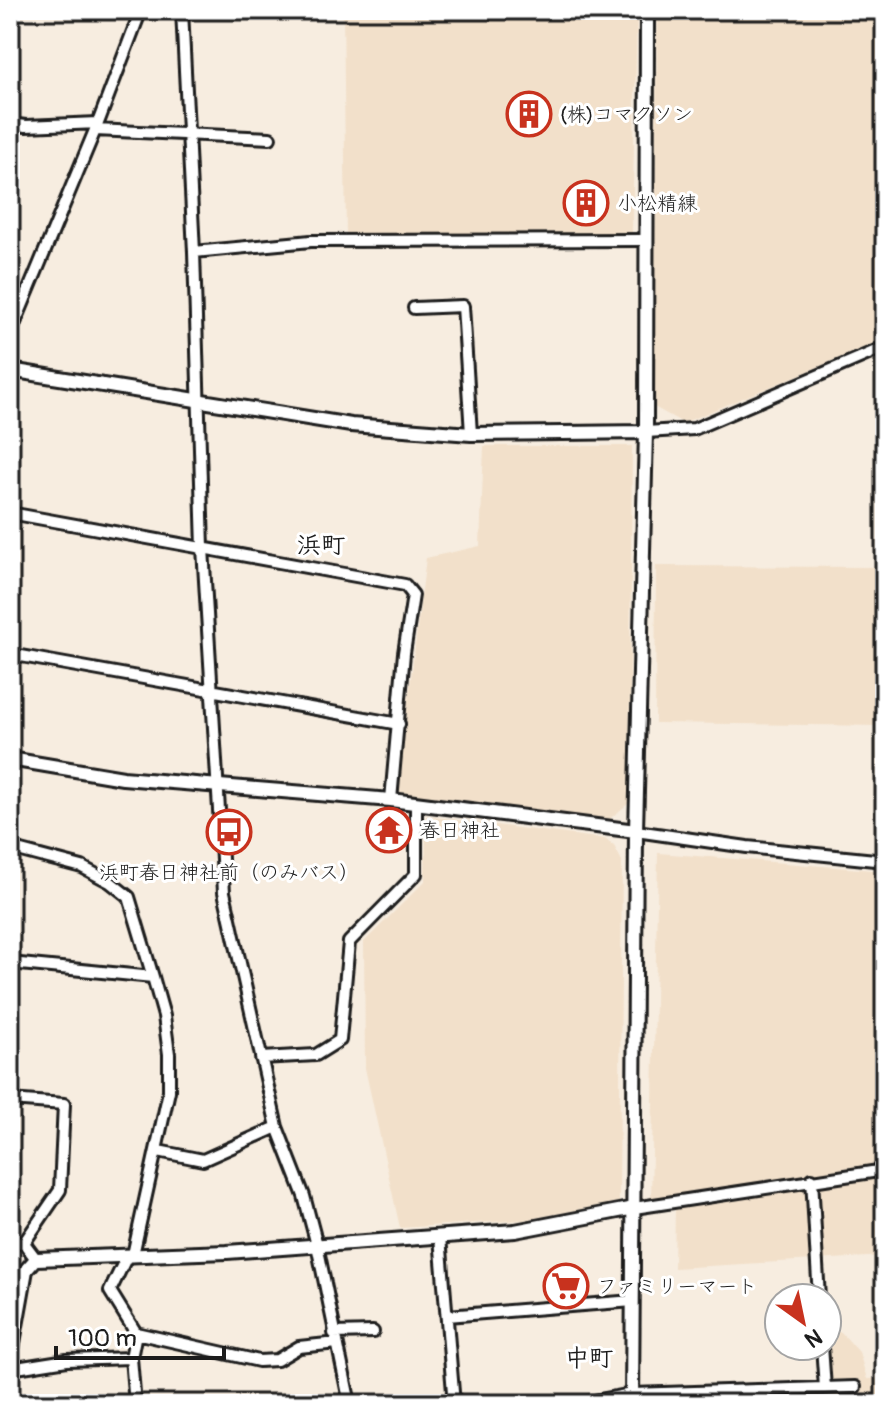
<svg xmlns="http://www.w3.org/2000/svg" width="895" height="1414" viewBox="0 0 895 1414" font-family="Pangolin,'Klee One',sans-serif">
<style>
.built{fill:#f2e0ca}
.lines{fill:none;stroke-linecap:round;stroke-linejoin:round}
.minor-casing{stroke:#1c1c1c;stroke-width:16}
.tertiary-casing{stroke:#1c1c1c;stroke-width:18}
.minor{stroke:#fff;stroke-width:10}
.tertiary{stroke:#fff;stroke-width:12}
.labels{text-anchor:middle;stroke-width:6;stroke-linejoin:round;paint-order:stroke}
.poi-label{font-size:20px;fill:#1c1c1c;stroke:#fff;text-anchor:start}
.quarter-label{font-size:24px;font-weight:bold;fill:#1c1c1c;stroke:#fff}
</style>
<rect width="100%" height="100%" fill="#f7ede0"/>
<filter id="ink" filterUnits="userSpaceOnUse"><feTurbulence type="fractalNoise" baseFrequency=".0125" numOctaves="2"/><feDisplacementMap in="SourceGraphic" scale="16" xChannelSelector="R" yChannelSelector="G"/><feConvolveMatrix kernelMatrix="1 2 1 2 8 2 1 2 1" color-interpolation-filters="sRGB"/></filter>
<g filter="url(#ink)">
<!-- built -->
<path class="built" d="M343 10H637L632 233 346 236Z
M657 10H885V339L683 423 654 407Z
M484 446H632L629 803 607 821 405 800 397 790 426 558 480 546Z
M656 566 885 567V726L655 723Z
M426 816 605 839 614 846 622 861 619 1202 523 1220 400 1228 365 1068 364 942 425 881Z
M658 853 885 871V1163L651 1202Z
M885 1173V1256L674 1268 675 1207Z
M827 1332H841L859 1352 867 1379 885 1378V1404H833Z"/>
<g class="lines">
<!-- minor casing -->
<g class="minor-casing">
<path id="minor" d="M182 10 194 252 203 548 224 892 277 1127 304 1196 317 1245 350 1404
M10 124 26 126 98 123
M95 130 270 138
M194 252 311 241 646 240
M414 308 463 306 471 434
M10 335 98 123 141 10
M646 432 694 429 885 347
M10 513 405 585 413 595 404 653 391 800
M10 654 399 724
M636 831 747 847 885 861
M10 848 82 867 110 882 129 897 153 977 164 1016 169 1054V1091L133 1255
M10 963 153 977
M261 1058 316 1055 340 1040 349 942 416 874V804
M10 1100 64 1104 60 1190 24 1243
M158 1151 203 1160 277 1127
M812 1179 819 1298
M634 1208 885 1170
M440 1237 454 1404
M10 1242 24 1243 36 1259
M127 1256 110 1291 136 1333 131 1358 135 1404
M447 1316 633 1301
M136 1333 259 1361 277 1360 299 1347 337 1343
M334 1333 373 1332
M822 1346 825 1388
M10 1369 67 1360 131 1358
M577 1404 632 1394 855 1387"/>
</g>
<!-- tertiary casing -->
<g class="tertiary-casing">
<path id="tertiary" d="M10 370 351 425 471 434 646 432
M10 759 123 778 391 800 636 831
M10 1360 26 1270 36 1259 227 1252 515 1231 634 1208
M632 1404 636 831 646 432 647 10"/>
</g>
<!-- minor -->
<use href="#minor" class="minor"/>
<!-- tertiary -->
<use href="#tertiary" class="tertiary"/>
</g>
</g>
<!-- icons -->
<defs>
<g id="building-ring" transform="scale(2.3)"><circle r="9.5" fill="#fff" stroke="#c8321e" stroke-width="1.5"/><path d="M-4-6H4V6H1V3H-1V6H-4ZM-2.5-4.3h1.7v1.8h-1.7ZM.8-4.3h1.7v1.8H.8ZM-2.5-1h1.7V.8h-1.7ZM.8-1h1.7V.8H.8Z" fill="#c8321e"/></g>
<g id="temple-ring" transform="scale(2.3)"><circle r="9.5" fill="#fff" stroke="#c8321e" stroke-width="1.5"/><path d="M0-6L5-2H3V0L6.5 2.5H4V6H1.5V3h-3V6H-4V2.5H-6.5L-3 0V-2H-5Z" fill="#c8321e"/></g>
<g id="bus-ring" transform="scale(2.3)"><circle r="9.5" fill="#fff" stroke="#c8321e" stroke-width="1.5"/><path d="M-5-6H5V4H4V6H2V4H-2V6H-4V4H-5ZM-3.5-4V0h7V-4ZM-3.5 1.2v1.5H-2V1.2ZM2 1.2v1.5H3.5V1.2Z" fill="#c8321e"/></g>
<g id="supermarket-ring" transform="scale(2.3)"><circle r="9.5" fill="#fff" stroke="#c8321e" stroke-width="1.5"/><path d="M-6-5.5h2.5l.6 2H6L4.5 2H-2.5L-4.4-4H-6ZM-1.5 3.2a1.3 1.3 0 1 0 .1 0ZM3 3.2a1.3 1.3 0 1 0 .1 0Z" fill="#c8321e"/></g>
</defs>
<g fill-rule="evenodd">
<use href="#building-ring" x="529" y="114"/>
<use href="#building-ring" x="586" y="203"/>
<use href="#temple-ring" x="389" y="830"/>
<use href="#bus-ring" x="229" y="832"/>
<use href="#supermarket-ring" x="566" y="1286"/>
</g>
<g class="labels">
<!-- poi labels -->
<g class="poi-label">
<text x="560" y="121">(株)コマクソン</text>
<text x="617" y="210">小松精練</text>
<text x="420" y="837">春日神社</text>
<text x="229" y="879" text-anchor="middle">浜町春日神社前（のみバス）</text>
<text x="597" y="1293">ファミリーマート</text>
</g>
<!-- quarter labels -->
<g class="quarter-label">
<text x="321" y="553">浜町</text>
<text x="589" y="1366">中町</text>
</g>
</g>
<!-- margin -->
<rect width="895" height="1414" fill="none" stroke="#fff" stroke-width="40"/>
<rect x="20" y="20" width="855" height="1374" fill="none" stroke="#1c1c1c" stroke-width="3" filter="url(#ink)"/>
<!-- north arrow -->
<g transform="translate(803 1322) rotate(147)"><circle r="38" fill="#ffffff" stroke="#a4a4a4" stroke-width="2"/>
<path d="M0-6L14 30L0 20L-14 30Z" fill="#c8321e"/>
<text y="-12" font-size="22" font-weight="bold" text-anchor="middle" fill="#1c1c1c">N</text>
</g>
<!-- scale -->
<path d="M56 1346v12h168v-12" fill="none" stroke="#1c1c1c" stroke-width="4"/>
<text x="68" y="1346" font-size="24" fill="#1c1c1c" stroke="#ffffff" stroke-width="6" paint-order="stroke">100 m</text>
</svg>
